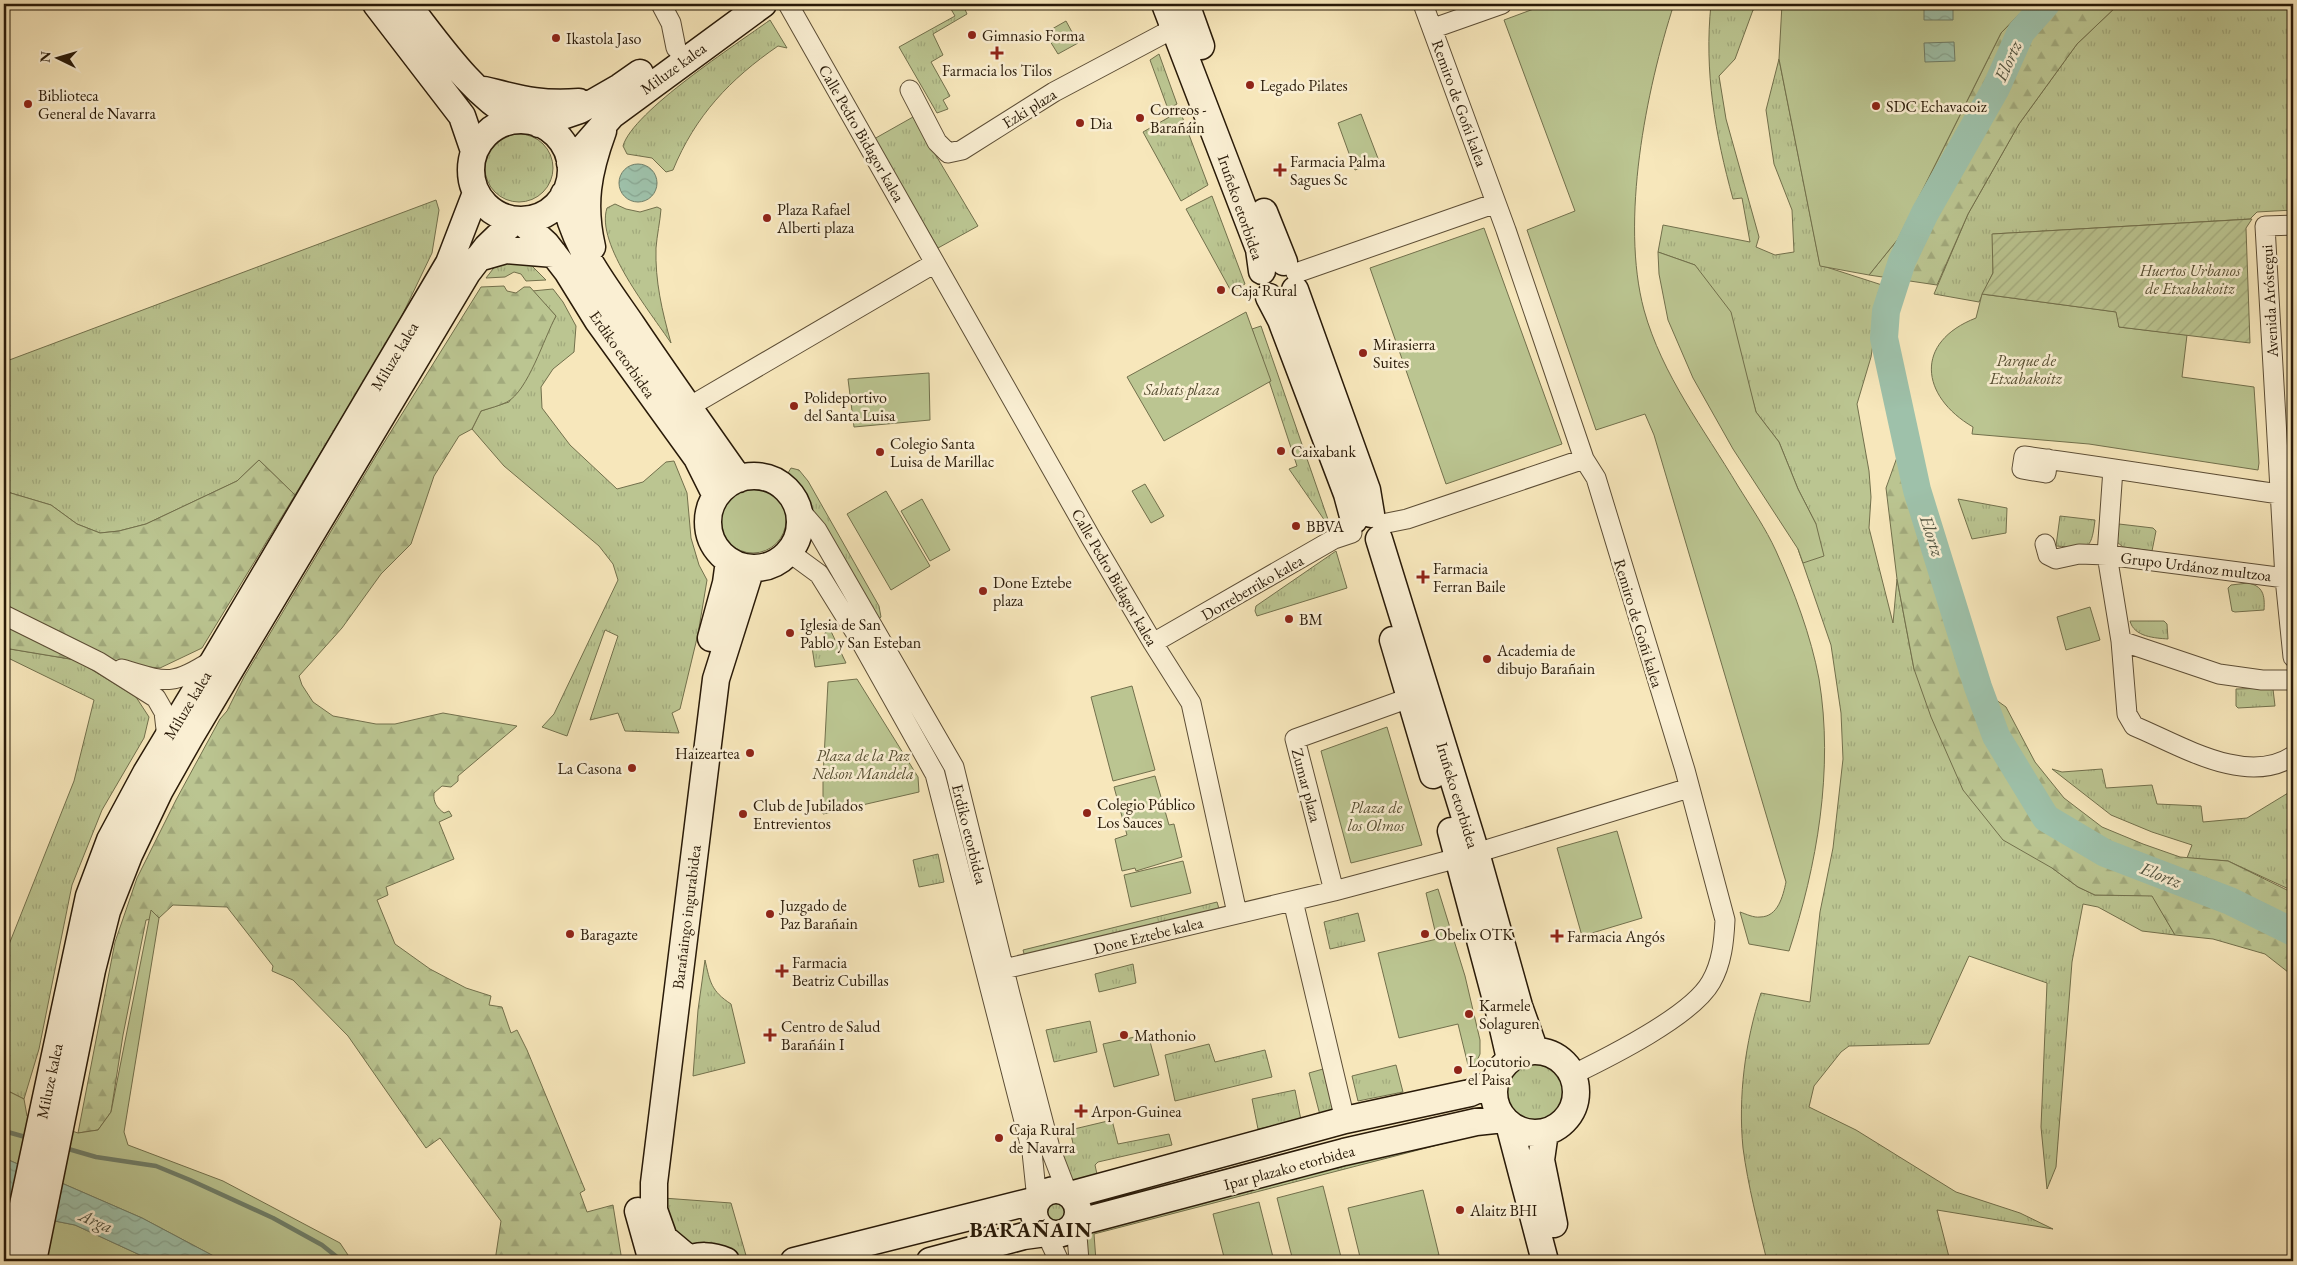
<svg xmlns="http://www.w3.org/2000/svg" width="2297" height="1265" viewBox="0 0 2297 1265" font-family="'EB Garamond',serif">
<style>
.grass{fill:url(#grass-tufts);stroke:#72704c}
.forest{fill:url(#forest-firs);stroke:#72704c}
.park{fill:#bbc591;stroke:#72704c}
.garden{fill:url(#garden-furrows);stroke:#72704c}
.water{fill:url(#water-waves);stroke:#6f7e69}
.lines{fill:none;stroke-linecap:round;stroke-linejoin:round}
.stream{stroke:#6f7e69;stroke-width:4.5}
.river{stroke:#9ec1aa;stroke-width:28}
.street-casing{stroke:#5c4d35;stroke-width:21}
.secondary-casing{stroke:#291a08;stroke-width:29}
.street{stroke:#faefd3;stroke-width:19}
.secondary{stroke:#faefd3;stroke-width:26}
.poi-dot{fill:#8f2418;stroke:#faefd3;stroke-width:2}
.labels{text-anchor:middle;stroke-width:5;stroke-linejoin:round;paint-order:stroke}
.poi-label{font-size:16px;fill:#291a08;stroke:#faefd3;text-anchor:start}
.street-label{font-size:16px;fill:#291a08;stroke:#faefd3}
.park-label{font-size:16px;font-style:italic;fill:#554d31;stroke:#faefd3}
.water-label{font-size:18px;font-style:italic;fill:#525441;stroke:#faefd3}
.district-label{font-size:21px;font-weight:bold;letter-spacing:1px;fill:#291a08;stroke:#faefd3}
</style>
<defs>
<pattern id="grass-tufts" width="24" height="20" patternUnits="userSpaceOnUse" patternTransform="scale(1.25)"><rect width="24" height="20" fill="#bbc591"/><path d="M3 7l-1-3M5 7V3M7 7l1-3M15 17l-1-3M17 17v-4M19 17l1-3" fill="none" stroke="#a1a97c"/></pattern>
<pattern id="forest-firs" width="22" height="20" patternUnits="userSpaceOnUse" patternTransform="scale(1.25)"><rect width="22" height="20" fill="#bbc591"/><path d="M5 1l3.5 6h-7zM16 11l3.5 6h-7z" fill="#a1a97c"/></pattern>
<pattern id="garden-furrows" width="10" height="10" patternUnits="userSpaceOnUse" patternTransform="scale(1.25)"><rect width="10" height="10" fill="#bbc591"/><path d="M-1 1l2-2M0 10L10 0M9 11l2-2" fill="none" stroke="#a1a97c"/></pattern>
<pattern id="water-waves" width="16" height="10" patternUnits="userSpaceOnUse" patternTransform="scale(1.25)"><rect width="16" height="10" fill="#9ec1aa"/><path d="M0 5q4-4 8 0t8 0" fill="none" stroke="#88a591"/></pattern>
</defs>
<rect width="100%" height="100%" fill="#f7e7bb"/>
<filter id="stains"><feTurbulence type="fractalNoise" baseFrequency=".004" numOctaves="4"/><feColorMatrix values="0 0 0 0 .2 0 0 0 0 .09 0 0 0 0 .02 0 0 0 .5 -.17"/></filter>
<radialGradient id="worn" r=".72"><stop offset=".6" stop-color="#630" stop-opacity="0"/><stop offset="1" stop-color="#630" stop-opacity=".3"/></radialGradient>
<!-- grass -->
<path class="grass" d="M948 4H969L964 7 967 14 933 34 943 55 931 62 950 96 943 100 948 109 937 113 899 47 955 16Z
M1711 4H1770L1753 10 1735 59 1719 76 1726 119 1759 237 1756 247 1775 255 1794 252 1792 210 1774 164 1766 110 1779 59 1820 265 1882 285 1871 357 1857 404 1869 471 1871 497 1869 528 1893 623 1897 579 1914 669 2052 868 2078 887 2095 895H2152L2175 935 2142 931 2098 907 2083 904 2072 962 2056 1167 2047 1189 2041 1127 2047 983 1969 956 1929 1044 1849 1046 1841 1052 1814 1086 1809 1107 1856 1130 1956 1192 2020 1213 2053 1229 1937 1210 1950 1261H1767C1758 1224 1748 1186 1743 1148 1738 1097 1745 1042 1761 993L1810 1002 1820 912 1833 848 1843 759 1841 713 1831 645 1798 549 1816 524 1798 489 1779 442 1756 412 1747 380 1695 265 1658 252 1663 225 1750 242 1742 198 1733 199C1715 133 1704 72 1711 4Z
M2119 4H2293V210L2257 212 2250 219 1993 234V273L1979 302 1934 294 1968 214 2019 124 2077 44Z
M770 20 787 48 778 46C730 79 695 116 673 170L666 172 652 158 627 154 623 146C633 111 737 44 770 20Z
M1159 54 1177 104 1168 109 1150 60Z
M1180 111 1208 185 1181 201 1143 132Z
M913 117 978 226 938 248 874 139Z
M485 168a34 34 0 1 1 68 0a34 34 0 1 1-68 0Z
M1212 196 1245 284 1231 291 1186 209Z
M436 200 439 210 432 253 397 326 295 495 259 460 237 481 146 524 119 531 100 533 77 524 51 505 4 491V362Z
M615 204 626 209 640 212 657 207 661 209C660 222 657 235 656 248 655 281 662 311 671 343 651 313 595 244 607 208Z
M500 260 527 261 546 280 526 281 521 274 514 272 505 277 486 278Z
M553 289 563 302 576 326 574 352 553 369 541 387 542 408 570 445 617 489 643 482 666 462 674 461 687 493 691 538 699 565 707 580 698 634 680 709 672 713 679 733 625 731 618 713 590 720 618 636 605 630 567 736 542 727 554 714 618 580 613 564 599 546 504 466 472 429 481 411 509 402 556 316 532 291Z
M1261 326 1332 531 1289 469 1297 466 1252 329Z
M791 468 799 470 808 481 879 606 881 617 876 621 802 497 790 480 788 473Z
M1958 499 2007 508 2006 533 1972 539Z
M2060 516 2095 520C2091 554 2087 548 2056 546Z
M2119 524 2153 528 2156 531 2152 551 2123 547 2117 542Z
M1336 551 1347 588 1257 616 1255 611 1256 606Z
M2248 583C2263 586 2265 595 2264 610L2235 612 2232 611 2228 588 2231 585Z
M2130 621H2164L2167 624 2168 639C2155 638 2134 637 2130 621Z
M828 625 846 663 815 667 812 647 822 642Z
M4 648 76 660 136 697 149 717 144 738 102 810 72 885 39 1049 24 1099 4 1089V957L74 781 94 700 4 656Z
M2270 688 2273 689 2275 706 2238 708 2236 706V689Z
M2052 769 2062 772 2102 769 2106 788 2152 785 2157 804 2201 806 2203 822 2247 818 2293 790V891L2228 861 2187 858 2192 845 2152 832 2111 815Z
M938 854 944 882 919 887 913 860Z
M1217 902 1220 912 1026 961 1023 950Z
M1358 913 1365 941 1330 949 1324 922Z
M705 960C710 982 711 991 731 1004L745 1063 693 1076 698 1010Z
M1133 964 1136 983 1099 992 1095 974Z
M1090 1021 1097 1052 1054 1062 1046 1030Z
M1209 1044 1215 1062 1265 1050 1272 1077 1175 1101 1165 1055Z
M1506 1092a30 30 0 1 1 60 0a30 30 0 1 1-60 0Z
M1396 1065 1403 1092 1358 1101 1352 1076Z
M1323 1069 1334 1112 1320 1115 1309 1073Z
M1295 1090 1301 1120 1258 1129 1252 1099Z
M1112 1120 1118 1144 1169 1134 1172 1145 1098 1162 1095 1165 1098 1179 1073 1182 1060 1152 1074 1148 1070 1130Z
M1480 1134 1094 1234 1096 1261H1085L1083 1240 1089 1226 1242 1185Z
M1041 1213a16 16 0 1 1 32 0a16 16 0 1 1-32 0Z
M663 1198 731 1203 747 1259 737 1261 679 1242Z"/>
<!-- forest -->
<path class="forest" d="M2029 4H2119L2077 44 2019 124 1968 214 1937 285 1869 275 1898 239 2001 33Z
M504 286 507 291 516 293 524 287H530L556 316C544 338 528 391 507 402 499 406 490 408 481 411L472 429 459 436 434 476 411 544 381 574 342 628 299 676 302 685 313 702 333 716 376 724H395L443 713 517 726 458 776V781L451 787 442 786 434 793C433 802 437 808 444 813L449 811 452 816 439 822 454 859 386 887 388 895 377 900 395 944 430 969 466 988 491 996 489 1005 502 1007 511 1033 517 1030 527 1050 585 1190 580 1193 587 1212 613 1205 622 1261H495L501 1221 440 1138 426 1148 348 1036 293 980 272 971 273 966 227 907 173 905 159 918 146 920 123 1035 111 1112 98 1130 78 1133 115 942 137 878 176 800 220 719 227 711 244 677 377 454 481 287Z
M1905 435 1917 490 1978 687 2006 707 2035 762 2064 798 2102 827 2143 844 2180 857 2228 861 2293 893V976L2265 954 2213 939 2175 935 2152 896 2095 895 2078 887 2052 868 2003 840 1963 790 1931 717 1914 669 1897 579 1886 488Z
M259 460 295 495 202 648 160 668 76 660 4 648V491L51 505 77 524 100 533 119 531 146 524 237 481Z"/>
<!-- park -->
<path class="park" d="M1547 4H1674C1646 90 1620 221 1644 310 1662 375 1704 429 1738 486 1751 507 1766 529 1776 551 1794 591 1811 636 1819 679 1834 769 1817 866 1789 951L1749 944 1740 912C1746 914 1754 918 1760 917 1778 917 1783 896 1786 882L1654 435 1645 414 1596 430 1527 230 1575 211 1504 20Z
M1782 4H2029L2001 33 1898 239 1869 275 1820 266 1779 59Z
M1066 21 1078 43 1058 54 1045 33Z
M1361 114 1379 161 1355 170 1338 123Z
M1484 228 1562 444 1446 484 1370 268Z
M1658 252 1695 265 1731 312 1756 412 1779 442 1798 489 1816 524 1824 556 1803 563 1798 549 1733 449 1693 378 1668 320 1659 274Z
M1982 294 2117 312 2119 327 2187 335 2182 377 2254 387 2259 463 2258 470 2089 444 1972 434 1973 427C1920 396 1914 342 1976 318Z
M1246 312 1271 381 1164 441 1127 377Z
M929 373 930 420 854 427 848 379Z
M1145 484 1164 516 1151 523 1132 491Z
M720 520a33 33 0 1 1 66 0a33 33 0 1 1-66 0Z
M886 491 930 566 891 590 847 514Z
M922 499 950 550 930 561 901 511Z
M2090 607 2100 640 2066 650 2057 617Z
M857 679 918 777 919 792 823 814V777L828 682Z
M1132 686 1155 770 1113 781 1091 697Z
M1387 727 1422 845 1351 863 1321 751Z
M1155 776 1169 825 1174 824 1182 857 1136 871 1135 868 1122 871 1115 839 1127 835 1114 787Z
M1617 831 1642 918 1582 936 1557 848Z
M1183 861 1191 893 1131 907 1124 875Z
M1438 889 1465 976 1480 1040V1054L1476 1063 1468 1065 1458 1024 1399 1038 1378 953 1437 939 1426 893Z
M151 910 159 918 124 1132 128 1145 223 1181 340 1243 352 1261H223L142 1218 4 1158V1089L24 1099 27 1116 78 1133 98 1130 111 1112Z
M1148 1034 1159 1075 1114 1087 1103 1044Z
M1323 1186 1342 1261H1293L1277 1198Z
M1423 1190 1439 1255 1413 1261H1361L1348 1208Z
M1259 1202 1274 1261H1225L1213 1214Z
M4 1211 75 1225 153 1261H17L4 1259Z"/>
<!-- garden -->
<path class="garden" d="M2252 219 2246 228 2250 343 2119 327 2116 312 1982 294 1993 273 1992 234Z"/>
<!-- water -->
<path class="water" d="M1924 4H1953V20H1924Z
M1954 42 1955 61 1925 62 1924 43Z
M619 183a19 19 0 1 1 38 0a19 19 0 1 1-38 0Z
M4 1158 142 1218 223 1261H153L75 1225 4 1211Z"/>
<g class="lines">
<!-- stream -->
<path class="stream" d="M4 1131 29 1138
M65 1148 96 1157 156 1166 190 1180 273 1218 322 1245 342 1261"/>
<!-- river -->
<path class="river" d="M2046 4 2021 32 1996 88 1925 213 1902 261 1886 311 1884 338 1917 490 1978 687 1996 736 2046 818 2105 853 2230 901 2293 932"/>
<!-- street casing -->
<g class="street-casing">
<path id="street" d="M661 4 671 23 676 48
M788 4 1091 538 1153 643 1191 703 1237 913
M1423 4 1506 230 1584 459 1596 478 1685 770 1725 920C1724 941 1722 963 1711 982 1692 1016 1609 1057 1572 1075
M1434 28 1502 4
M910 90 937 142 948 153 962 150 1054 92 1165 33 1173 23
M2293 225 2265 226 2285 578 2293 657
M1296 273 1496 203
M687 408 935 263
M2048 459 2046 473 2022 469 2024 456C2114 468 2203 483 2293 496
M2113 469 2107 555 2121 641 2127 714 2134 726C2180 745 2246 787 2293 756
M798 508 817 530 954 767 1010 994 1050 1148 1067 1192
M1382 524 1407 519 1584 459
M2045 544 2048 555 2056 559 2079 554 2107 555 2285 578
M789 552 819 574 860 640 935 774 1032 1152 1037 1200
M4 615 99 662 156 698 164 712 167 738
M2121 641 2219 674 2262 680H2293
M1153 643 1334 539 1352 533
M122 669C168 683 171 686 213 660
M1476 853 1689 788
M1334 891 1295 739 1409 698
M1293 901 1345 1120
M1004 969 1334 891 1458 858
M1076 1223 1079 1261
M1046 1233 1059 1261"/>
</g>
<!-- secondary casing -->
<g class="secondary-casing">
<path id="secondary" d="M376 4 462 116 474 151
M407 4C440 46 471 93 518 120
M1165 4 1259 249 1262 271
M1186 4 1201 46
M484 90C521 99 540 105 579 102
M471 170a50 50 0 1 1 100 0a50 50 0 1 1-100 0Z
M539 124 580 110 620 87 640 73
M570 163 612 115 763 4
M564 194C572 245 604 284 632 325 667 377 703 428 739 479
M1264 212 1284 262
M520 220 546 244 567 271 598 321 697 458 716 496
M592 247C582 204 588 172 603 131
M478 258 506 250 554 254
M1295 290 1367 490 1371 514
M1269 297 1281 320 1347 494 1354 520
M708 522a46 46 0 1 1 92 0a46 46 0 1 1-92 0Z
M1379 539 1476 853 1519 1006 1535 1051
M711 638 726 583 729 561
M1393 640 1433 775
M1451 831 1499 1011 1510 1059
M1494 1092a41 41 0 1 1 82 0a41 41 0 1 1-82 0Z
M1509 1124 1545 1261
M1545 1132 1541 1160 1554 1224
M1034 1212a22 22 0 1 1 44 0a22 22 0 1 1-44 0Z
M1070 1195 1345 1120 1470 1093 1495 1082
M638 1211 652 1261
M1076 1223 1344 1152 1476 1122 1504 1119
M689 1259 664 1238 654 1210V1183L716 679 751 568
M11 1261 89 896 110 840 146 773 216 657 449 263 476 193
M33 1261 92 970 107 911 129 855 160 790 190 737 467 273 487 247 515 220
M685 1261C697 1254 713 1255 726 1261
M794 1261 1037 1200
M930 1261 1024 1236 1046 1233"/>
</g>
<!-- street -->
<use href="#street" class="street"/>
<!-- secondary -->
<use href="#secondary" class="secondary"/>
</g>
<!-- markers -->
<g class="poi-dot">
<circle cx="972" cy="35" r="5"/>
<circle cx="556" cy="38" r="5"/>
<path d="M994.5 45.5h5v5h5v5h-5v5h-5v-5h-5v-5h5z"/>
<circle cx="1250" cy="85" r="5"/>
<circle cx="28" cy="104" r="5"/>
<circle cx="1876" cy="106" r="5"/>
<circle cx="1140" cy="118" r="5"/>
<circle cx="1080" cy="123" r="5"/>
<path d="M1277.5 162.5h5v5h5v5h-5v5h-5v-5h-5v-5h5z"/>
<circle cx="767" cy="218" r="5"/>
<circle cx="1221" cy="290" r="5"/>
<circle cx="1363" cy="353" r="5"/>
<circle cx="794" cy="406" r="5"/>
<circle cx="1281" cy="451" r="5"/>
<circle cx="880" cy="452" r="5"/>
<circle cx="1296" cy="526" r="5"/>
<path d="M1420.5 569.5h5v5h5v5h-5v5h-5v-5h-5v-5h5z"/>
<circle cx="983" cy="591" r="5"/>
<circle cx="1289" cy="619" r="5"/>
<circle cx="790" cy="633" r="5"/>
<circle cx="1487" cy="659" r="5"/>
<circle cx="750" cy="753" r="5"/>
<circle cx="632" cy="768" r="5"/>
<circle cx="1087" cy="813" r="5"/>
<circle cx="743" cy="814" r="5"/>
<circle cx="770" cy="914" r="5"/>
<circle cx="570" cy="934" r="5"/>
<circle cx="1425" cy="934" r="5"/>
<path d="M1554.5 928.5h5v5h5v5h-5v5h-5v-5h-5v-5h5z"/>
<path d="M779.5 963.5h5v5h5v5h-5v5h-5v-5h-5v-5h5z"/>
<circle cx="1469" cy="1014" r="5"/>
<path d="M767.5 1027.5h5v5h5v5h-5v5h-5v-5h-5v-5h5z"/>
<circle cx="1124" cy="1035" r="5"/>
<circle cx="1458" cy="1070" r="5"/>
<path d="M1078.5 1103.5h5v5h5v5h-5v5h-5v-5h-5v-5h5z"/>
<circle cx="999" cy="1138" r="5"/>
<circle cx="1460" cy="1210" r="5"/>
</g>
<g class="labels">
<!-- poi labels -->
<g class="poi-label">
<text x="982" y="41">Gimnasio Forma</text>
<text x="566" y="44">Ikastola Jaso</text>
<text x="997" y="76" text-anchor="middle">Farmacia los Tilos</text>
<text x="1260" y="91">Legado Pilates</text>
<text x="38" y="101">Biblioteca<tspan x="38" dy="18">General de Navarra</tspan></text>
<text x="1886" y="112">SDC Echavacoiz</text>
<text x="1150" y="115">Correos -<tspan x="1150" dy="18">Barañáin</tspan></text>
<text x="1090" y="129">Dia</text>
<text x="1290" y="167">Farmacia Palma<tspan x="1290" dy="18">Sagues Sc</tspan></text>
<text x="777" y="215">Plaza Rafael<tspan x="777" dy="18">Alberti plaza</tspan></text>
<text x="1231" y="296">Caja Rural</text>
<text x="1373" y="350">Mirasierra<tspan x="1373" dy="18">Suites</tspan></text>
<text x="804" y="403">Polideportivo<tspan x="804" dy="18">del Santa Luisa</tspan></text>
<text x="890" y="449">Colegio Santa<tspan x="890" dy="18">Luisa de Marillac</tspan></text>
<text x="1291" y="457">Caixabank</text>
<text x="1306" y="532">BBVA</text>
<text x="1433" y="574">Farmacia<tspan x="1433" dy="18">Ferran Baile</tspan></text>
<text x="993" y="588">Done Eztebe<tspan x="993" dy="18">plaza</tspan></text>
<text x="1299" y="625">BM</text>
<text x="800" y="630">Iglesia de San<tspan x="800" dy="18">Pablo y San Esteban</tspan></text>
<text x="1497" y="656">Academia de<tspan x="1497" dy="18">dibujo Barañain</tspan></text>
<text x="740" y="759" text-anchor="end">Haizeartea</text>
<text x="622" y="774" text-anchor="end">La Casona</text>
<text x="1097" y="810">Colegio Público<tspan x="1097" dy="18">Los Sauces</tspan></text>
<text x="753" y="811">Club de Jubilados<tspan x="753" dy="18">Entrevientos</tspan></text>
<text x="780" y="911">Juzgado de<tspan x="780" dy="18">Paz Barañain</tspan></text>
<text x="580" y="940">Baragazte</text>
<text x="1435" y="940">Obelix OTK</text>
<text x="1567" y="942">Farmacia Angós</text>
<text x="792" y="968">Farmacia<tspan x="792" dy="18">Beatriz Cubillas</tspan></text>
<text x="1479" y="1011">Karmele<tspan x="1479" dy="18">Solaguren</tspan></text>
<text x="781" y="1032">Centro de Salud<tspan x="781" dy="18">Barañáin I</tspan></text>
<text x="1134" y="1041">Mathonio</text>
<text x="1468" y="1067">Locutorio<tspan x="1468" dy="18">el Paisa</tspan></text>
<text x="1091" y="1117">Arpon-Guinea</text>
<text x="1009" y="1135">Caja Rural<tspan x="1009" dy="18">de Navarra</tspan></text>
<text x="1470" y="1216">Alaitz BHI</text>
</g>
<!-- street labels -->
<g class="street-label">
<text transform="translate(673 68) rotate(-36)" y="6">Miluze kalea</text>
<text transform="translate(1460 103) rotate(70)" y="6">Remiro de Goñi kalea</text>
<text transform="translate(1029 108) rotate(-32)" y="6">Ezki plaza</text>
<text transform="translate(862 133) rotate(60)" y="6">Calle Pedro Bidagor kalea</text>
<text transform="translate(1241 207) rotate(71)" y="6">Iruñeko etorbidea</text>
<text transform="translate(2269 301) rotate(-93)" y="6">Avenida Aróstegui</text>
<text transform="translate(623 354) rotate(55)" y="6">Erdiko etorbidea</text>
<text transform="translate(394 356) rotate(-59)" y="6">Miluze kalea</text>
<text transform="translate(2196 566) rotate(7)" y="6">Grupo Urdánoz multzoa</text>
<text transform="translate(1115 577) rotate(60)" y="6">Calle Pedro Bidagor kalea</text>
<text transform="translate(1252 587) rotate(-30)" y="6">Dorreberriko kalea</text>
<text transform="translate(1639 623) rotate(73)" y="6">Remiro de Goñi kalea</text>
<text transform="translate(187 705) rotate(-59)" y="6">Miluze kalea</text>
<text transform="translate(1307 785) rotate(75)" y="6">Zumar plaza</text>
<text transform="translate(1458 795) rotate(73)" y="6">Iruñeko etorbidea</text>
<text transform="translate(970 834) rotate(76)" y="6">Erdiko etorbidea</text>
<text transform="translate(686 917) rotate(-83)" y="6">Barañaingo ingurabidea</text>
<text transform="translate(1148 935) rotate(-14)" y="6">Done Eztebe kalea</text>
<text transform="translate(49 1081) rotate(-78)" y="6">Miluze kalea</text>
<text transform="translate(1289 1167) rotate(-15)" y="6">Ipar plazako etorbidea</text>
</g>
<!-- park labels -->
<g class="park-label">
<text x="2190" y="276">Huertos Urbanos<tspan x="2190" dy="18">de Etxabakoitz</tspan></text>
<text x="2026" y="366">Parque de<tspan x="2026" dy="18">Etxabakoitz</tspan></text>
<text x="1182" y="395">Sahats plaza</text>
<text x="863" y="761">Plaza de la Paz<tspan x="863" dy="18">Nelson Mandela</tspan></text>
<text x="1376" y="813">Plaza de<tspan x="1376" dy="18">los Olmos</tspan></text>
</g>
<!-- water labels -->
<g class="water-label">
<text transform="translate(2008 61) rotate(-66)" y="6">Elortz</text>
<text transform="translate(1932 536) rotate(72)" y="6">Elortz</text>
<text transform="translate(2161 875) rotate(21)" y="6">Elortz</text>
<text transform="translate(96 1221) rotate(23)" y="6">Arga</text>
</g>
<!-- district labels -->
<g class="district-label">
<text x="1031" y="1237">BARAÑAIN</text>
</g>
</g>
<!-- margin -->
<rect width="2297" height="1265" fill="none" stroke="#f7e7bb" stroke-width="20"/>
<rect x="5" y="5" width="2287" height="1255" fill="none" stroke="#291a08" stroke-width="2.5"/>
<rect x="10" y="10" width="2277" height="1245" fill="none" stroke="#291a08"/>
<!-- north arrow -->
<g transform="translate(58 58) rotate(275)" stroke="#faefd3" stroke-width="4" paint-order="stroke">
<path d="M0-4L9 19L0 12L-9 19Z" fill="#291a08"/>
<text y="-8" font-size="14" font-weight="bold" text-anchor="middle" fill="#291a08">N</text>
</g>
<rect width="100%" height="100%" filter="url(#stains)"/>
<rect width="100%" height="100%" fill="url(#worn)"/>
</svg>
